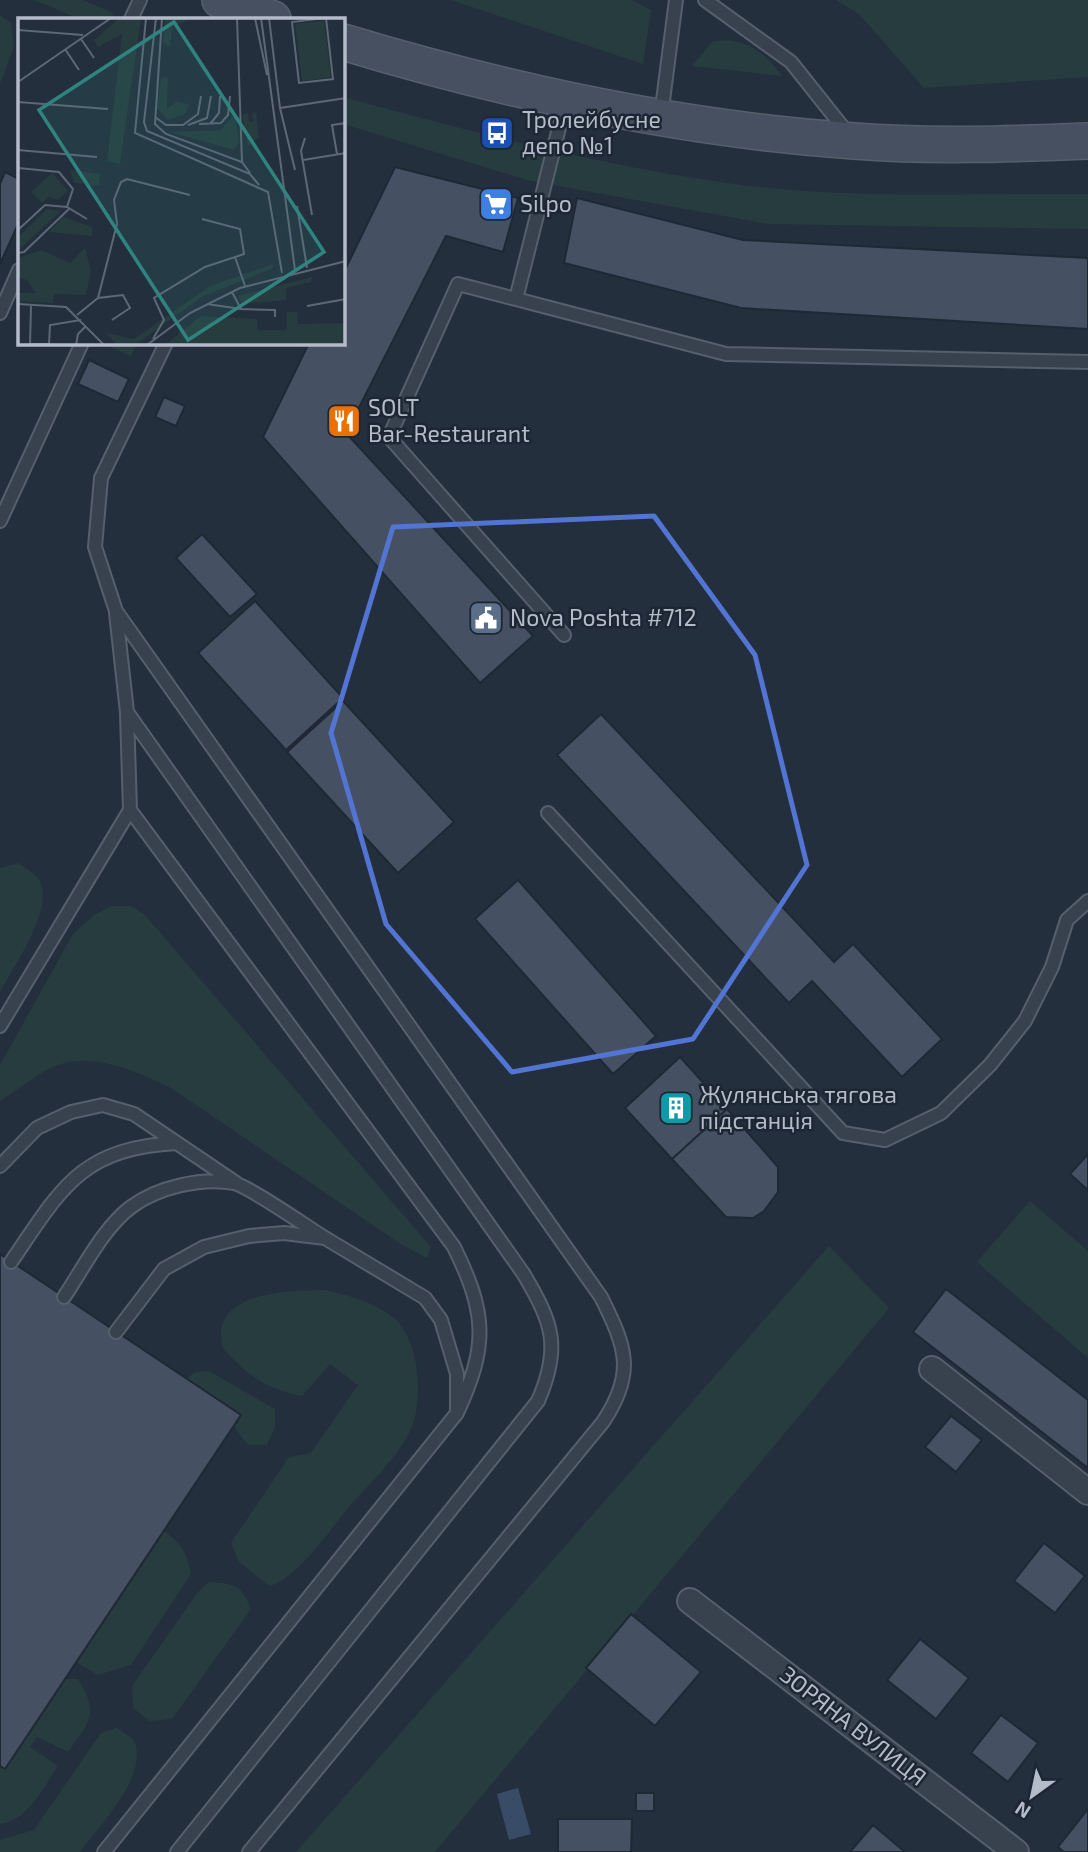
<svg xmlns="http://www.w3.org/2000/svg" width="1088" height="1852" viewBox="0 0 1088 1852" font-family="'Exo 2',sans-serif">
<style>
.green{fill:#263c3f}
.water{fill:#394c67}
.building{fill:#455162;stroke:#1f2835;stroke-width:2}
.lines{fill:none;stroke-linecap:round;stroke-linejoin:round}
.lane-casing{stroke:#565f6c;stroke-width:16}
.street-casing{stroke:#565f6c;stroke-width:28}
.secondary-casing{stroke:#565f6c;stroke-width:38}
.lane{stroke:#38414e;stroke-width:12}
.street{stroke:#38414e;stroke-width:24}
.secondary{stroke:#465061;stroke-width:35}
.marked{fill:none;stroke:#5274d3;stroke-width:5;stroke-linejoin:round}
.labels{text-anchor:middle;stroke-width:5;stroke-linejoin:round;paint-order:stroke}
.poi-label{font-size:23px;fill:#b4bcc9;stroke:#1d2633;text-anchor:start}
.street-label{font-size:23px;fill:#b4bcc9;stroke:#1d2633}
.inset-road{fill:none;stroke:#5e6776;stroke-width:2}
.view{fill:#308480;fill-opacity:0.15;stroke:#308480;stroke-width:3.5}
.inset-edge{fill:none;stroke:#b4bcc9;stroke-width:3.5}
</style>
<rect width="100%" height="100%" fill="#242f3e"/>
<!-- green -->
<path class="green" d="M34 0H83L113 13 112 19H80Z
M451 0H632L651 10 643 64Z
M836 0H1088V77L924 88 859 14Z
M0 15 11 23 14 47 0 84Z
M726 40C751 42 768 56 782 76L692 66 712 42Z
M343 97C470 131 597 165 727 183 846 200 968 193 1088 194V229L768 224 531 181 343 124Z
M109 343H137L131 356 108 346Z
M19 863C25 868 32 872 37 877 59 903 13 967 0 992V868Z
M111 906H130L144 914 431 1247 427 1258 402 1245 171 1088C138 1072 99 1054 61 1064 39 1071 20 1089 0 1101V1065L73 934 94 915Z
M1030 1201 1088 1251V1358L977 1262Z
M829 1246 889 1308 435 1852H296Z
M326 1290C349 1296 371 1301 390 1315 420 1335 424 1399 411 1429 397 1460 365 1487 344 1513 328 1533 293 1582 269 1586L239 1562 231 1543 289 1457 311 1453 358 1385 330 1364 302 1396C265 1389 247 1375 222 1347 222 1341 220 1331 222 1325 234 1290 296 1291 326 1290Z
M209 1371 275 1409V1427L267 1445H248L234 1427 241 1415 186 1379 195 1372Z
M164 1531C182 1544 187 1553 191 1574L131 1665 98 1675 76 1662Z
M209 1582C235 1584 241 1584 251 1609L172 1719 150 1721 133 1708 132 1686 198 1592Z
M65 1679H78C100 1715 89 1721 68 1752L37 1737 30 1747 58 1766C42 1789 29 1820 0 1824V1766L5 1769Z
M117 1728C122 1732 131 1736 134 1741 150 1774 99 1826 80 1852H0V1840L34 1830 101 1733Z"/>
<!-- water -->
<path class="water" d="M518 1788 531 1834 509 1840 497 1794Z"/>
<!-- building -->
<path class="building" d="M395 167 518 198 503 252 446 236 346 433 533 636 480 683 263 437 309 343H343V274Z
M5 172 19 179V222L0 264V184Z
M577 198 743 240 1088 258V329L741 308 568 264 564 263Z
M89 360 129 379 118 402 78 384Z
M164 397 185 406 176 426 155 417Z
M202 534 257 594 230 617 176 558Z
M255 601 343 698 286 750 198 653Z
M343 701 454 822 398 873 287 752Z
M601 714 834 962 853 944 942 1039 902 1077 812 981 789 1003 557 755Z
M518 880 656 1036 613 1074 475 919Z
M680 1057 727 1109 672 1159 625 1108Z
M727 1109 778 1167V1192L764 1211 753 1218 726 1217 672 1159Z
M1088 1154V1190L1070 1174Z
M0 1254 241 1415 5 1769 0 1766Z
M946 1289 1088 1400V1468L913 1332Z
M951 1416 982 1440 956 1472 925 1447Z
M1044 1543 1085 1576 1055 1613 1014 1581Z
M631 1614 701 1672 655 1726 586 1668Z
M920 1639 969 1678 936 1719 887 1680Z
M1001 1715 1038 1743 1008 1782 971 1753Z
M636 1793H654V1811H636Z
M1088 1809V1852H1064L1058 1847Z
M558 1819H632L631 1852H558Z
M873 1825 905 1852H850Z"/>
<g class="lines">
<!-- lane casing -->
<g class="lane-casing">
<path id="lane" d="M705 0 791 62 849 135
M131 19 140 0
M566 100 516 299 726 354 1088 362
M661 116 676 0
M516 299 458 284 389 437 564 635
M0 313 19 270
M166 343 101 478 95 547 116 611 601 1297C626 1347 636 1373 603 1422L249 1852
M0 521 82 343
M116 613 127 712 523 1273C552 1322 562 1346 538 1401L177 1852
M548 813 843 1133 885 1140 941 1113 990 1065 1025 1021 1052 967 1067 920 1088 901
M0 1026 130 810
M0 1166 37 1128 71 1112 103 1105 134 1114 236 1183
M11 1262C61 1189 80 1148 177 1143
M64 1297C83 1269 103 1228 131 1207 158 1187 202 1177 234 1183 250 1187 304 1225 322 1236
M116 1332 164 1269 204 1247 249 1236 284 1233 325 1238 425 1298 441 1320 457 1374V1409
M104 1852 457 1413C488 1346 487 1314 454 1247L130 810 127 714"/>
</g>
<!-- street casing -->
<g class="street-casing">
<path id="street" d="M932 1369 1088 1492
M690 1601 1016 1852"/>
</g>
<!-- secondary casing -->
<g class="secondary-casing">
<path id="secondary" d="M220 0 273 19
M343 42C509 92 680 129 854 141 932 147 1010 144 1088 141"/>
</g>
<!-- lane -->
<use href="#lane" class="lane"/>
<!-- street -->
<use href="#street" class="street"/>
<!-- secondary -->
<use href="#secondary" class="secondary"/>
</g>
<!-- marked area -->
<path class="marked" d="M654 516 755 655 807 865 693 1039 512 1072 386 924 331 733 393 527Z"/>
<!-- icons -->
<defs>
<g id="bus-square" transform="scale(1.75)"><rect x="-9" y="-9" width="18" height="18" rx="4" fill="#1a4fb4" stroke="#1d2633"/><path d="M-5-6H5V4H4V6H2V4H-2V6H-4V4H-5ZM-3.5-4V0h7V-4ZM-3.5 1.2v1.5H-2V1.2ZM2 1.2v1.5H3.5V1.2Z" fill="#fff"/></g>
<g id="supermarket-square" transform="scale(1.75)"><rect x="-9" y="-9" width="18" height="18" rx="4" fill="#3f7fe0" stroke="#1d2633"/><path d="M-6-5.5h2.5l.6 2H6L4.5 2H-2.5L-4.4-4H-6ZM-1.5 3.2a1.3 1.3 0 1 0 .1 0ZM3 3.2a1.3 1.3 0 1 0 .1 0Z" fill="#fff"/></g>
<g id="restaurant-square" transform="scale(1.75)"><rect x="-9" y="-9" width="18" height="18" rx="4" fill="#e8710a" stroke="#1d2633"/><path d="M-5-6h1v4h1v-4h1v4h1v-4h1v5L-1.5 .5V6h-2V.5L-5-1ZM5-6V6H3V1.5H1.5Q1.5-4 5-6Z" fill="#fff"/></g>
<g id="civic-square" transform="scale(1.75)"><rect x="-9" y="-9" width="18" height="18" rx="4" fill="#5c6f8a" stroke="#1d2633"/><path d="M-.6-6.5H3V-4.5H.6V-3L4-1V1h2V6H-6V1h2V-1L-.6-3ZM-1.2 2.5V6h2.4V2.5Z" fill="#fff"/></g>
<g id="building-square" transform="scale(1.75)"><rect x="-9" y="-9" width="18" height="18" rx="4" fill="#0f9aa8" stroke="#1d2633"/><path d="M-4-6H4V6H1V3H-1V6H-4ZM-2.5-4.3h1.7v1.8h-1.7ZM.8-4.3h1.7v1.8H.8ZM-2.5-1h1.7V.8h-1.7ZM.8-1h1.7V.8H.8Z" fill="#fff"/></g>
</defs>
<g fill-rule="evenodd">
<use href="#bus-square" x="497" y="133"/>
<use href="#supermarket-square" x="496" y="204"/>
<use href="#restaurant-square" x="344" y="421"/>
<use href="#civic-square" x="486" y="618"/>
<use href="#building-square" x="676" y="1108"/>
</g>
<g class="labels">
<!-- poi labels -->
<g class="poi-label">
<text x="522" y="128">Тролейбусне<tspan x="522" dy="26">депо №1</tspan></text>
<text x="520" y="212">Silpo</text>
<text x="368" y="416">SOLT<tspan x="368" dy="26">Bar-Restaurant</tspan></text>
<text x="510" y="626">Nova Poshta #712</text>
<text x="700" y="1103">Жулянська тягова<tspan x="700" dy="26">підстанція</tspan></text>
</g>
<!-- street labels -->
<g class="street-label">
<text transform="translate(853 1726) rotate(38)" y="8">ЗОРЯНА ВУЛИЦЯ</text>
</g>
</g>
<!-- overview -->
<g transform="translate(18 18)">
<rect width="327" height="327" fill="#242f3e"/>
<path d="M102 0H123L102 146 89 143 104 16 80 29 76 22ZM147 0H173L154 9 152 29 145 24ZM306 3 313 59 284 63 277 6ZM150 59 149 91 159 83 171 87 167 96 150 102 139 90 143 60ZM238 94 241 119 230 128 224 97 230 95 231 104H235L234 95ZM217 96 221 124 216 132 151 114 202 112ZM52 152 82 156 81 168 56 165ZM34 155 50 172 40 182 30 179 24 185 13 174ZM29 191 43 193 3 230 0 219ZM45 199 74 209V218L31 214ZM67 230 73 253 68 277 36 276 35 285 0 283V275H18L9 262 0 259V240L23 232 52 245ZM255 246V250L184 279 117 327H99L88 315 116 321 192 268ZM294 259 293 264 268 270V282L224 286 220 278ZM269 294H279L280 306 327 305V327H147L183 298 239 301V312H269Z" fill="#263c3f"/>
<path class="inset-road" d="M128 0 117 115 250 174 264 255M138 0 126 104 129 113 232 156 241 167M144 0 137 106 148 116 224 144 232 155M219 0 224 144M237 0 249 57M243 0 277 252M251 0 262 90 277 152M307 0 274 4 281 65 315 61 308 0M0 12 65 17M63 21 76 40M47 31 61 52M0 64 93 0M0 84 90 91M262 90 328 80M137 99 148 107H165L180 96 183 78M181 106 203 105 210 97 212 78M192 106 201 95 202 78M170 107 189 100 193 78M287 120 283 133 294 197M0 132 79 139M319 136 314 107 328 105M285 142 328 135M0 150 41 154 55 171 49 189M279 188 289 250M184 201 222 211 226 236 217 239M0 212 27 187 49 189 69 201M0 235 6 234 52 190M214 274 223 291 257 292V299M80 280 99 206 96 182 103 164 109 161 172 177M0 286 48 289 86 327M189 286 223 291M289 288 328 281M59 297 80 280 105 277 112 290 94 302M135 321 146 302 136 280 187 249 217 239 227 268M12 326H31L32 307 63 302M12 327 13 287M58 327 60 316 68 308M129 327 172 295 222 270 328 243"/>
<path class="view" d="M156 4 306 234 170 322 21 92Z"/>
<rect width="327" height="327" class="inset-edge"/>
</g>
<!-- north arrow -->
<g transform="translate(1032 1796) rotate(213)" stroke="#1d2633" stroke-width="5" paint-order="stroke">
<path d="M0-5L12 26L0 18L-12 26Z" fill="#b4bcc9"/>
<text y="-10" font-size="19" font-weight="bold" text-anchor="middle" fill="#b4bcc9">N</text>
</g>
</svg>
